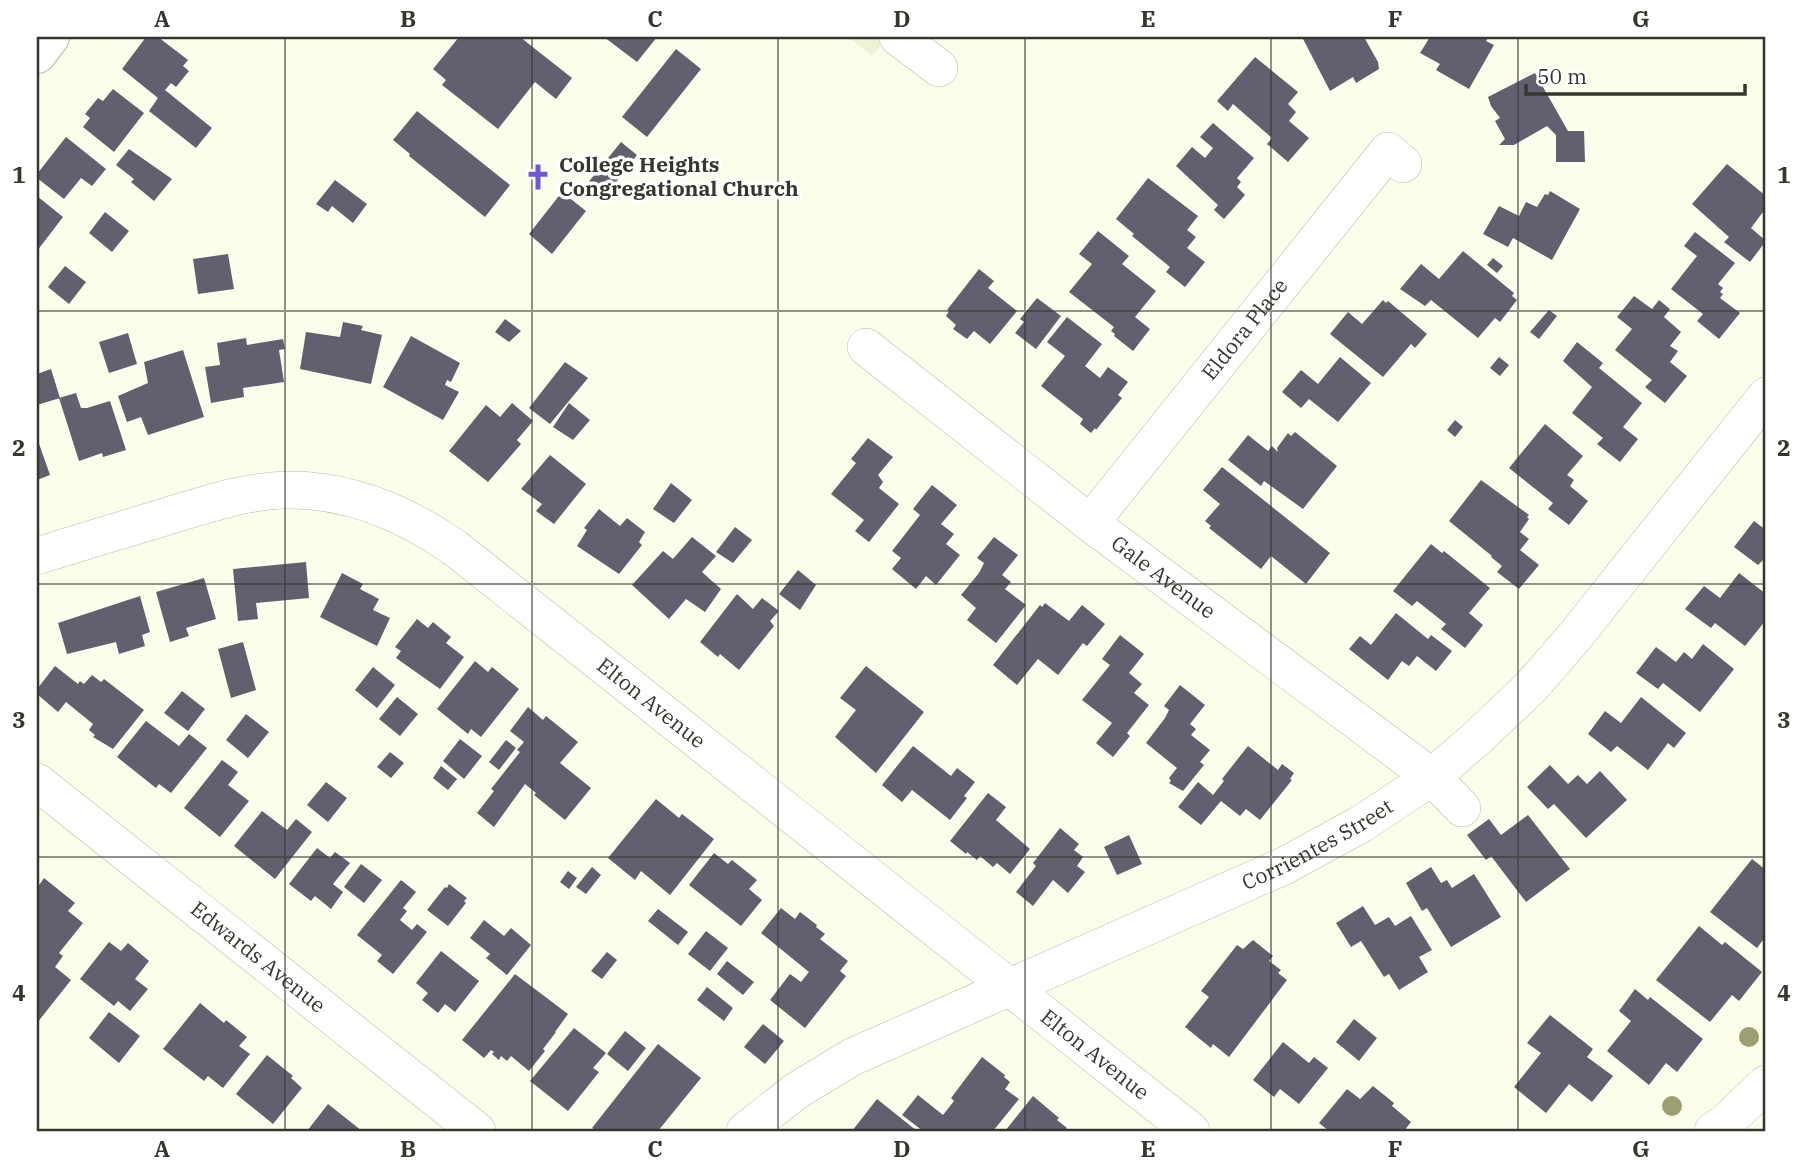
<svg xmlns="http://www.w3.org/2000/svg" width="1803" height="1168" viewBox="0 0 1803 1168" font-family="'IBM Plex Serif',serif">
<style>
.built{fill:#eff2d7}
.building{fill:#60606f}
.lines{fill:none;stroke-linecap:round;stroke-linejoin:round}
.minor-casing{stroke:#b9baa9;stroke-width:38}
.major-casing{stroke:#b9baa9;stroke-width:40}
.minor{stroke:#fff;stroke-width:37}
.major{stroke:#fff;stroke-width:38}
.tree{fill:#9d9f71}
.grid{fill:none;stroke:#36362f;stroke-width:2;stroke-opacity:0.55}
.labels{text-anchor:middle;stroke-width:7;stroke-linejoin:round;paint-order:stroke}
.poi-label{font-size:21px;font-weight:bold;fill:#36362f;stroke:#fff;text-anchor:start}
.street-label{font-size:21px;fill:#36362f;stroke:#fff}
.neatline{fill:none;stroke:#36362f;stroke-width:2.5}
.grid-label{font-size:23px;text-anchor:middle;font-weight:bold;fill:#36362f}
</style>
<rect width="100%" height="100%" fill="#fcfeeb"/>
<!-- built -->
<path class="built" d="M848 37H888L872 56Z"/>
<!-- building -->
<path class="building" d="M146 37H158L188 60 183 66 189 71 176 87 171 83 165 90 212 128 196 148 149 111 158 98 122 69Z
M459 37H520L572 78 556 99 535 82 498 129 442 85 446 80 433 69Z
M604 37H657L637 62Z
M1302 37H1364L1378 62 1379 69 1356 83 1353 77 1330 91Z
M1430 37H1489L1486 41 1494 45 1469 89 1436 70 1440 64 1420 53Z
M676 49 701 69 647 137 622 117Z
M1255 57 1298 92 1288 104 1296 112 1289 121 1309 138 1288 162 1267 144 1272 138 1233 104 1228 111 1217 101Z
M1535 73 1568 131H1584L1585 162H1556V135L1547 126 1514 145H1499L1505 139 1495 121 1500 118 1491 106 1488 97Z
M113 89 144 113 114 152 83 127 90 118 85 114 98 98 103 101Z
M417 111 510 185 485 217 409 156 410 154 393 140Z
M1213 123 1254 158 1237 178 1241 182 1237 187 1245 195 1224 219 1214 210 1218 205 1176 166 1192 147 1205 158 1213 148 1200 137Z
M66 137 106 169 92 186 81 178 64 199 37 178V174Z
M621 142 637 155 604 198 587 184Z
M129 149 172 179 154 201 131 182 134 179 116 165Z
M1727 164 1766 196V208L1751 228 1766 241 1750 262 1724 242 1729 237 1692 204Z
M1148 178 1198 216 1187 230 1196 237 1187 248 1205 262 1185 287 1166 272 1170 267 1132 236 1134 234 1116 219Z
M335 180 367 204 353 223 332 206 328 212 316 204Z
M1550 191 1580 209 1552 260 1513 238 1508 247 1483 234 1499 206 1519 216 1526 202 1537 207 1545 194 1548 195Z
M562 192 586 211 552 254 529 234Z
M37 196 63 217 37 251Z
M105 212 129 231 112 252 89 233Z
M1098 231 1129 256 1122 264 1156 291 1135 317 1150 329 1133 351 1114 336 1115 334 1111 331 1114 327 1069 292 1092 264 1079 254Z
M1695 232 1735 263 1718 284 1723 288 1720 292 1723 294 1720 298 1740 313 1719 339 1697 321 1703 314 1671 289 1697 256 1684 246Z
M1463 251 1514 293 1512 296 1517 300 1500 322 1495 318 1478 338 1431 300 1425 306 1400 289 1421 264 1439 279Z
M228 254 234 289 198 294 193 259Z
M1493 258 1503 266 1497 273 1487 265Z
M65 266 86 282 69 304 48 287Z
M979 269 994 281 988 288 1017 311 990 344 974 331 967 339 953 329 956 325 946 316 949 311 947 310Z
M1634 296 1652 309 1659 300 1670 309 1664 317 1681 332 1670 346 1678 351 1670 362 1687 376 1665 403 1645 387 1652 380 1615 350 1632 329 1617 317Z
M1037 298 1061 316 1036 349 1015 333 1024 322 1020 319Z
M1383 300 1386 303 1388 301 1427 334 1415 348 1411 344 1383 377 1330 334 1348 312 1362 324Z
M1549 310 1557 316 1539 339 1530 332Z
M1067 317 1102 344 1085 366 1100 378 1108 367 1128 382 1118 395 1122 398 1096 430 1095 428 1091 433 1080 424 1083 419 1041 386 1065 356 1047 342Z
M505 319 521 331 509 342 495 332Z
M343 322 363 326 361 330 382 335 371 384 300 369 306 332 340 337Z
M128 333 137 364 109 373 99 342Z
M411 336 460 363 451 382 447 380 445 385 459 392 443 420 383 387Z
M246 338 247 345 283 339 285 349 279 350 284 382 243 388 244 397 211 403 205 367 220 365 217 343Z
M1577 342 1603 363 1599 368 1642 403 1623 427 1638 439 1620 462 1597 444 1603 438 1572 413 1592 387 1563 361Z
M183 350 204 417 148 435 141 417 127 422 118 396 148 383 144 362Z
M1340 357 1371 383 1338 422 1309 399 1301 408 1282 392 1301 370 1318 384Z
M1499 357 1509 365 1500 376 1490 368Z
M565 362 588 378 550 424 529 408Z
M51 369 60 398 37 405V374Z
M76 393 81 408H87L110 401 126 450 103 457 102 453 79 461 59 398Z
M512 403 533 421 517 440 521 444 488 482 449 451 486 405 500 417Z
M569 403 590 420 573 440 553 427Z
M1455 420 1463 427 1455 437 1447 430Z
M1545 424 1583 456 1567 475 1574 480 1570 486 1588 501 1569 525 1548 509 1553 503 1509 468Z
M1295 432 1337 466 1303 509 1264 481 1261 486 1228 460 1248 435 1268 451 1272 446 1278 452 1277 448 1288 433 1291 436Z
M37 438 50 475 37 480Z
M868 438 893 457 878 475 883 482 879 488 899 504 869 542 855 531 864 520 831 494 856 463 851 459Z
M550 455 586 484 554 524 536 511 542 504 521 489Z
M1222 467 1330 553 1306 584 1271 556 1261 569 1209 528 1211 526 1205 521 1220 504 1203 490Z
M1481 480 1529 515 1527 517 1529 519 1520 532 1529 539 1520 550 1539 565 1519 589 1497 572 1502 566 1491 557 1492 556 1449 521Z
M671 483 692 500 674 523 653 509Z
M932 485 957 505 941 524 954 534 946 544 960 555 936 585 926 576 916 589 892 569 901 558 892 551 920 515 913 509Z
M599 509 620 526 627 518 645 532 639 542 642 545 619 574 577 546 587 530 584 528Z
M1754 521 1766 530V563L1763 560 1758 565 1734 547Z
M735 527 752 540 733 563 716 552Z
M692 537 716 556 702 572 721 589 705 612 686 599 669 619 632 585 663 551 673 559Z
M994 537 1018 555 1002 575 1011 582 1005 589 1026 605 996 643 967 620 976 608 961 595 979 573 984 563 977 558Z
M1431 544 1442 553 1444 551 1490 588 1469 613 1483 625 1465 648 1441 629 1446 624 1417 601 1412 606 1393 591Z
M306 562 309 598 256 603 258 619 238 621 233 569Z
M798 570 816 585 800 610 779 594Z
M342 573 363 584 360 589 379 599 373 610 390 618 377 646 320 617Z
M1739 573 1766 594V620L1745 646 1715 623 1711 628 1685 609 1704 586 1720 598Z
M204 578 216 619 186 628 189 636 170 642 156 592Z
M737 594 753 609 762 598 779 611 770 621 774 626 739 670 720 654 718 657 700 642Z
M140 596 150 632 142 635 145 646 119 654 116 642 67 654 58 623Z
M1045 603 1069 621 1082 605 1105 624 1087 646 1083 643 1058 675 1038 659 1017 685 993 665 1040 605 1042 607Z
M1396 613 1428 639 1431 635 1452 651 1436 671 1417 656 1409 666 1402 661 1388 680 1349 649 1360 636 1371 645Z
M417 619 428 628 433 622 451 637 446 643 464 657 440 689 396 658 401 651 395 647Z
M1120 635 1144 654 1129 673 1142 684 1134 693 1149 705 1127 733 1130 736 1113 757 1096 743 1112 723 1082 700 1110 665 1102 659Z
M243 642 256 690 231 698 218 649Z
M1703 644 1734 669 1700 712 1663 683 1658 689 1636 673 1656 647 1676 662 1684 652 1692 659Z
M475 661 488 672 492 667 519 689 481 737 471 729 468 734 437 709Z
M55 666 78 684 80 681 84 684 92 675 101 682 104 679 144 710 113 749 93 737 95 735 89 730 93 724 66 702 58 712 37 694V689Z
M866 666 924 712 876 773 835 737 856 710 840 698Z
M373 667 395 685 377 708 355 690Z
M1180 685 1205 705 1190 724 1196 729 1191 735 1210 750 1200 762 1204 765 1183 791 1169 783 1171 781 1169 778 1177 768 1146 743 1165 718 1169 710 1164 706Z
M182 691 205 709 188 731 164 713Z
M397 697 418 714 400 736 379 719Z
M1641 697 1686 733 1674 748 1668 743 1648 770 1617 746 1611 752 1588 734 1605 711 1621 723Z
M528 707 543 720 546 716 578 742 560 763 591 788 565 820 534 795 536 793 525 784 494 827 477 813 494 791 491 789 520 752 517 750 524 742 510 731Z
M246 714 269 732 248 758 226 740Z
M146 721 179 746 189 734 207 748 171 793 159 784 156 788 117 757Z
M460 739 482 756 464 779 443 761Z
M506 740 516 748 499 770 489 762Z
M913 746 951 776 957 768 975 782 964 796 967 798 950 820 912 790 902 802 882 785Z
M1248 746 1278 770 1282 764 1294 773 1290 779 1292 780 1260 820 1246 809 1240 816 1221 801 1201 825 1178 807 1198 782 1213 795 1224 781 1222 779Z
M390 752 404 763 391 778 377 767Z
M222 760 238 772 228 785 249 801 220 837 184 808Z
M1550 765 1568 784 1578 775 1587 784 1600 771 1627 800 1586 838 1554 804 1548 809 1527 787Z
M441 766 457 779 448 790 433 778Z
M326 782 347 798 328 822 307 805Z
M988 793 1006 807 996 820 1030 849 1010 874 997 863 993 867 980 856 977 860 967 852 966 854 950 841Z
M656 799 679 818 682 814 714 839 670 895 641 871 635 880 608 858Z
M262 811 287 830 296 819 312 832 275 879 234 846Z
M1528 815 1570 869 1526 902 1491 856 1486 860 1467 835 1489 819 1501 835Z
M1060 828 1079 844 1074 850 1083 857 1077 866 1085 872 1068 893 1053 880 1033 906 1016 892 1036 866 1033 863Z
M1129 835 1142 864 1117 875 1104 847Z
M317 848 330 858 335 852 350 863 333 884 343 892 331 909 315 896 311 901 289 884Z
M714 853 728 864 732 860 757 880 749 889 762 900 741 926 689 885Z
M1752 859 1766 870V936L1757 948 1710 912Z
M361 864 382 880 364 903 344 887Z
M592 867 601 875 586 894 576 887Z
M1431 867 1441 883 1447 880 1452 888 1474 874 1501 917 1451 947 1427 908 1422 911 1406 883Z
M568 871 577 878 569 889 560 882Z
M44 878 75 903 68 911 83 923 59 953 63 956 55 967 71 980 37 1023V888Z
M401 880 416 892 403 908 407 911 400 920 412 930 417 924 427 932 393 974 377 961 382 955 357 935Z
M449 884 467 898 464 901 466 903 448 926 427 910 445 887 447 888Z
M1363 906 1375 925 1389 917 1395 926 1411 916 1432 950 1419 957 1428 972 1399 990 1389 974 1384 977 1361 941 1351 947 1336 923Z
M781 908 795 919 800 912 817 925 816 927 825 934 820 939 848 961 840 971 846 976 805 1028 770 1000 790 974 801 982 809 972 761 933Z
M658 909 688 932 678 945 648 921Z
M484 920 504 936 511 928 531 945 507 975 486 958 490 954 470 938Z
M1699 926 1722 945 1725 942 1762 972 1739 1001 1732 995 1710 1022 1656 980Z
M706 931 728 948 710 971 688 954Z
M1253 940 1273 956 1269 961 1281 970 1278 973 1287 980 1229 1057 1213 1044 1211 1048 1185 1027 1209 997 1201 991 1237 945 1243 949Z
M109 942 121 951 128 943 149 961 135 979 148 989 130 1011 118 1001 114 1006 80 979Z
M441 951 479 981 455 1012 445 1004 438 1013 422 1000 428 993 416 983Z
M607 952 617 960 602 979 591 971Z
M727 961 754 982 743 995 717 974Z
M515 974 568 1014 555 1032H556L543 1049 545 1051 529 1071 511 1056 507 1061 501 1056 499 1060 492 1054 494 1052 491 1050 484 1058 462 1040Z
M707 987 733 1008 724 1021 697 1000Z
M1635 989 1648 1000 1650 997 1703 1039 1677 1072 1666 1063 1649 1085 1607 1051 1631 1021 1619 1011Z
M200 1003 224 1023 226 1020 247 1037 239 1046 250 1054 223 1088 208 1076 204 1081 163 1049Z
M109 1012 140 1036 119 1063 89 1038Z
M1550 1015 1593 1049 1587 1057 1613 1076 1592 1102 1569 1084 1546 1113 1514 1087 1541 1053 1527 1043Z
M1354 1019 1377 1038 1359 1061 1336 1042Z
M763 1024 784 1041 765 1064 744 1047Z
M574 1028 606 1053 593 1068 599 1072 568 1111 530 1081Z
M625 1031 646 1048 628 1071 607 1054Z
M1283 1042 1309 1063 1314 1057 1328 1068 1299 1104 1280 1089 1274 1097 1253 1080Z
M658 1044 701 1078 658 1131H596L592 1128Z
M267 1055 293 1076 291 1078 302 1088 273 1124 236 1094Z
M982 1057 1005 1075 1004 1077 1010 1082 1005 1089 1019 1099 993 1131H923L902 1115 918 1095 943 1115 954 1101 951 1098Z
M1373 1086 1394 1103 1392 1106 1411 1122 1404 1131H1329L1319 1123 1347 1089 1360 1099Z
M1033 1096 1059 1118 1057 1120 1067 1128 1065 1131H1005Z
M877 1099 917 1131H852Z
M328 1104 362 1131H307Z"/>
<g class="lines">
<!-- minor casing -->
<g class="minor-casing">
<g id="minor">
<path d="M898 37 939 68"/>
<path id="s1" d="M866 347 1090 523 1432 777 1462 808"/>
<path id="s2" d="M1090 523 1388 151 1403 164"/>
<path id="s3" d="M37 556C81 542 126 529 171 515 208 504 246 491 286 490 348 489 405 513 455 548L1191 1131"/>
<path id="s4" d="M37 782 477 1131"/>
<path id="s5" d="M745 1131 796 1091 852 1057 1284 866 1361 824 1432 777 1477 738 1530 688 1576 635 1766 396"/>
<path d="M1713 1131 1725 1123 1766 1084"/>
</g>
</g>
<!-- major casing -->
<g class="major-casing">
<path id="major" d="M37 54 50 37"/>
</g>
<!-- minor -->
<use href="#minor" class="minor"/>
<!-- major -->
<use href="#major" class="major"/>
</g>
<!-- trees -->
<g class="tree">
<circle cx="1749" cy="1037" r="10"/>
<circle cx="1672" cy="1106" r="10"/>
</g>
<!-- grid -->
<path class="grid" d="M285 37V1131M532 37V1131M778 37V1131M1025 37V1131M1271 37V1131M1518 37V1131M37 311H1766M37 584H1766M37 857H1766"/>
<!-- icons -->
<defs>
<g id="church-bare" transform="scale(2.1)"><path d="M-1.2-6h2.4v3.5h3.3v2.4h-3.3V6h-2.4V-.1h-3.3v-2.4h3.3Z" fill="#7058d1" stroke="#fff" stroke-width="2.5" paint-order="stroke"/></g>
</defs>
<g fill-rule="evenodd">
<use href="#church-bare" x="538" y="177"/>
</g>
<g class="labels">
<!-- poi labels -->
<g class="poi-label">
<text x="559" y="172">College Heights<tspan x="559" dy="24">Congregational Church</tspan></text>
</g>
<!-- street labels -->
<g class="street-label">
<text dy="7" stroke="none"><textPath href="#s2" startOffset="248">Eldora Place</textPath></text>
<text dy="7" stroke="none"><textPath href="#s1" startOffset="376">Gale Avenue</textPath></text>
<text dy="7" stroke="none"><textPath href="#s3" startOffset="690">Elton Avenue</textPath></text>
<text dy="7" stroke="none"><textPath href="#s5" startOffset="642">Corrientes Street</textPath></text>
<text dy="7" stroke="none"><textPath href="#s4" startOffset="282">Edwards Avenue</textPath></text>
<text dy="7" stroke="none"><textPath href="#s3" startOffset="1256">Elton Avenue</textPath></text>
</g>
</g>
<!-- border -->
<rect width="1803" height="1168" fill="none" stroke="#ffffff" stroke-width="77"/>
<!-- scale -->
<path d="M1526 84v10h219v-10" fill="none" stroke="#36362f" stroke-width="3.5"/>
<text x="1537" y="84" font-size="21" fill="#36362f" stroke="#ffffff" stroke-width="5" paint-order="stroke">50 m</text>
<rect x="38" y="38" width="1726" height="1092" class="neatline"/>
<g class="grid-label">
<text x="162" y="27">A</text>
<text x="408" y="27">B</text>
<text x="655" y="27">C</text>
<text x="902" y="27">D</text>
<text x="1148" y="27">E</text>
<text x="1395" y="27">F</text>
<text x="1641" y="27">G</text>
<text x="19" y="183">1</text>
<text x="1784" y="183">1</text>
<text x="19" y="456">2</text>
<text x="1784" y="456">2</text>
<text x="19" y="728">3</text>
<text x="1784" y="728">3</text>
<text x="19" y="1001">4</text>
<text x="1784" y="1001">4</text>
<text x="162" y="1157">A</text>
<text x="408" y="1157">B</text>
<text x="655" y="1157">C</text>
<text x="902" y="1157">D</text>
<text x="1148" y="1157">E</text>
<text x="1395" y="1157">F</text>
<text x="1641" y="1157">G</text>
</g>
</svg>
